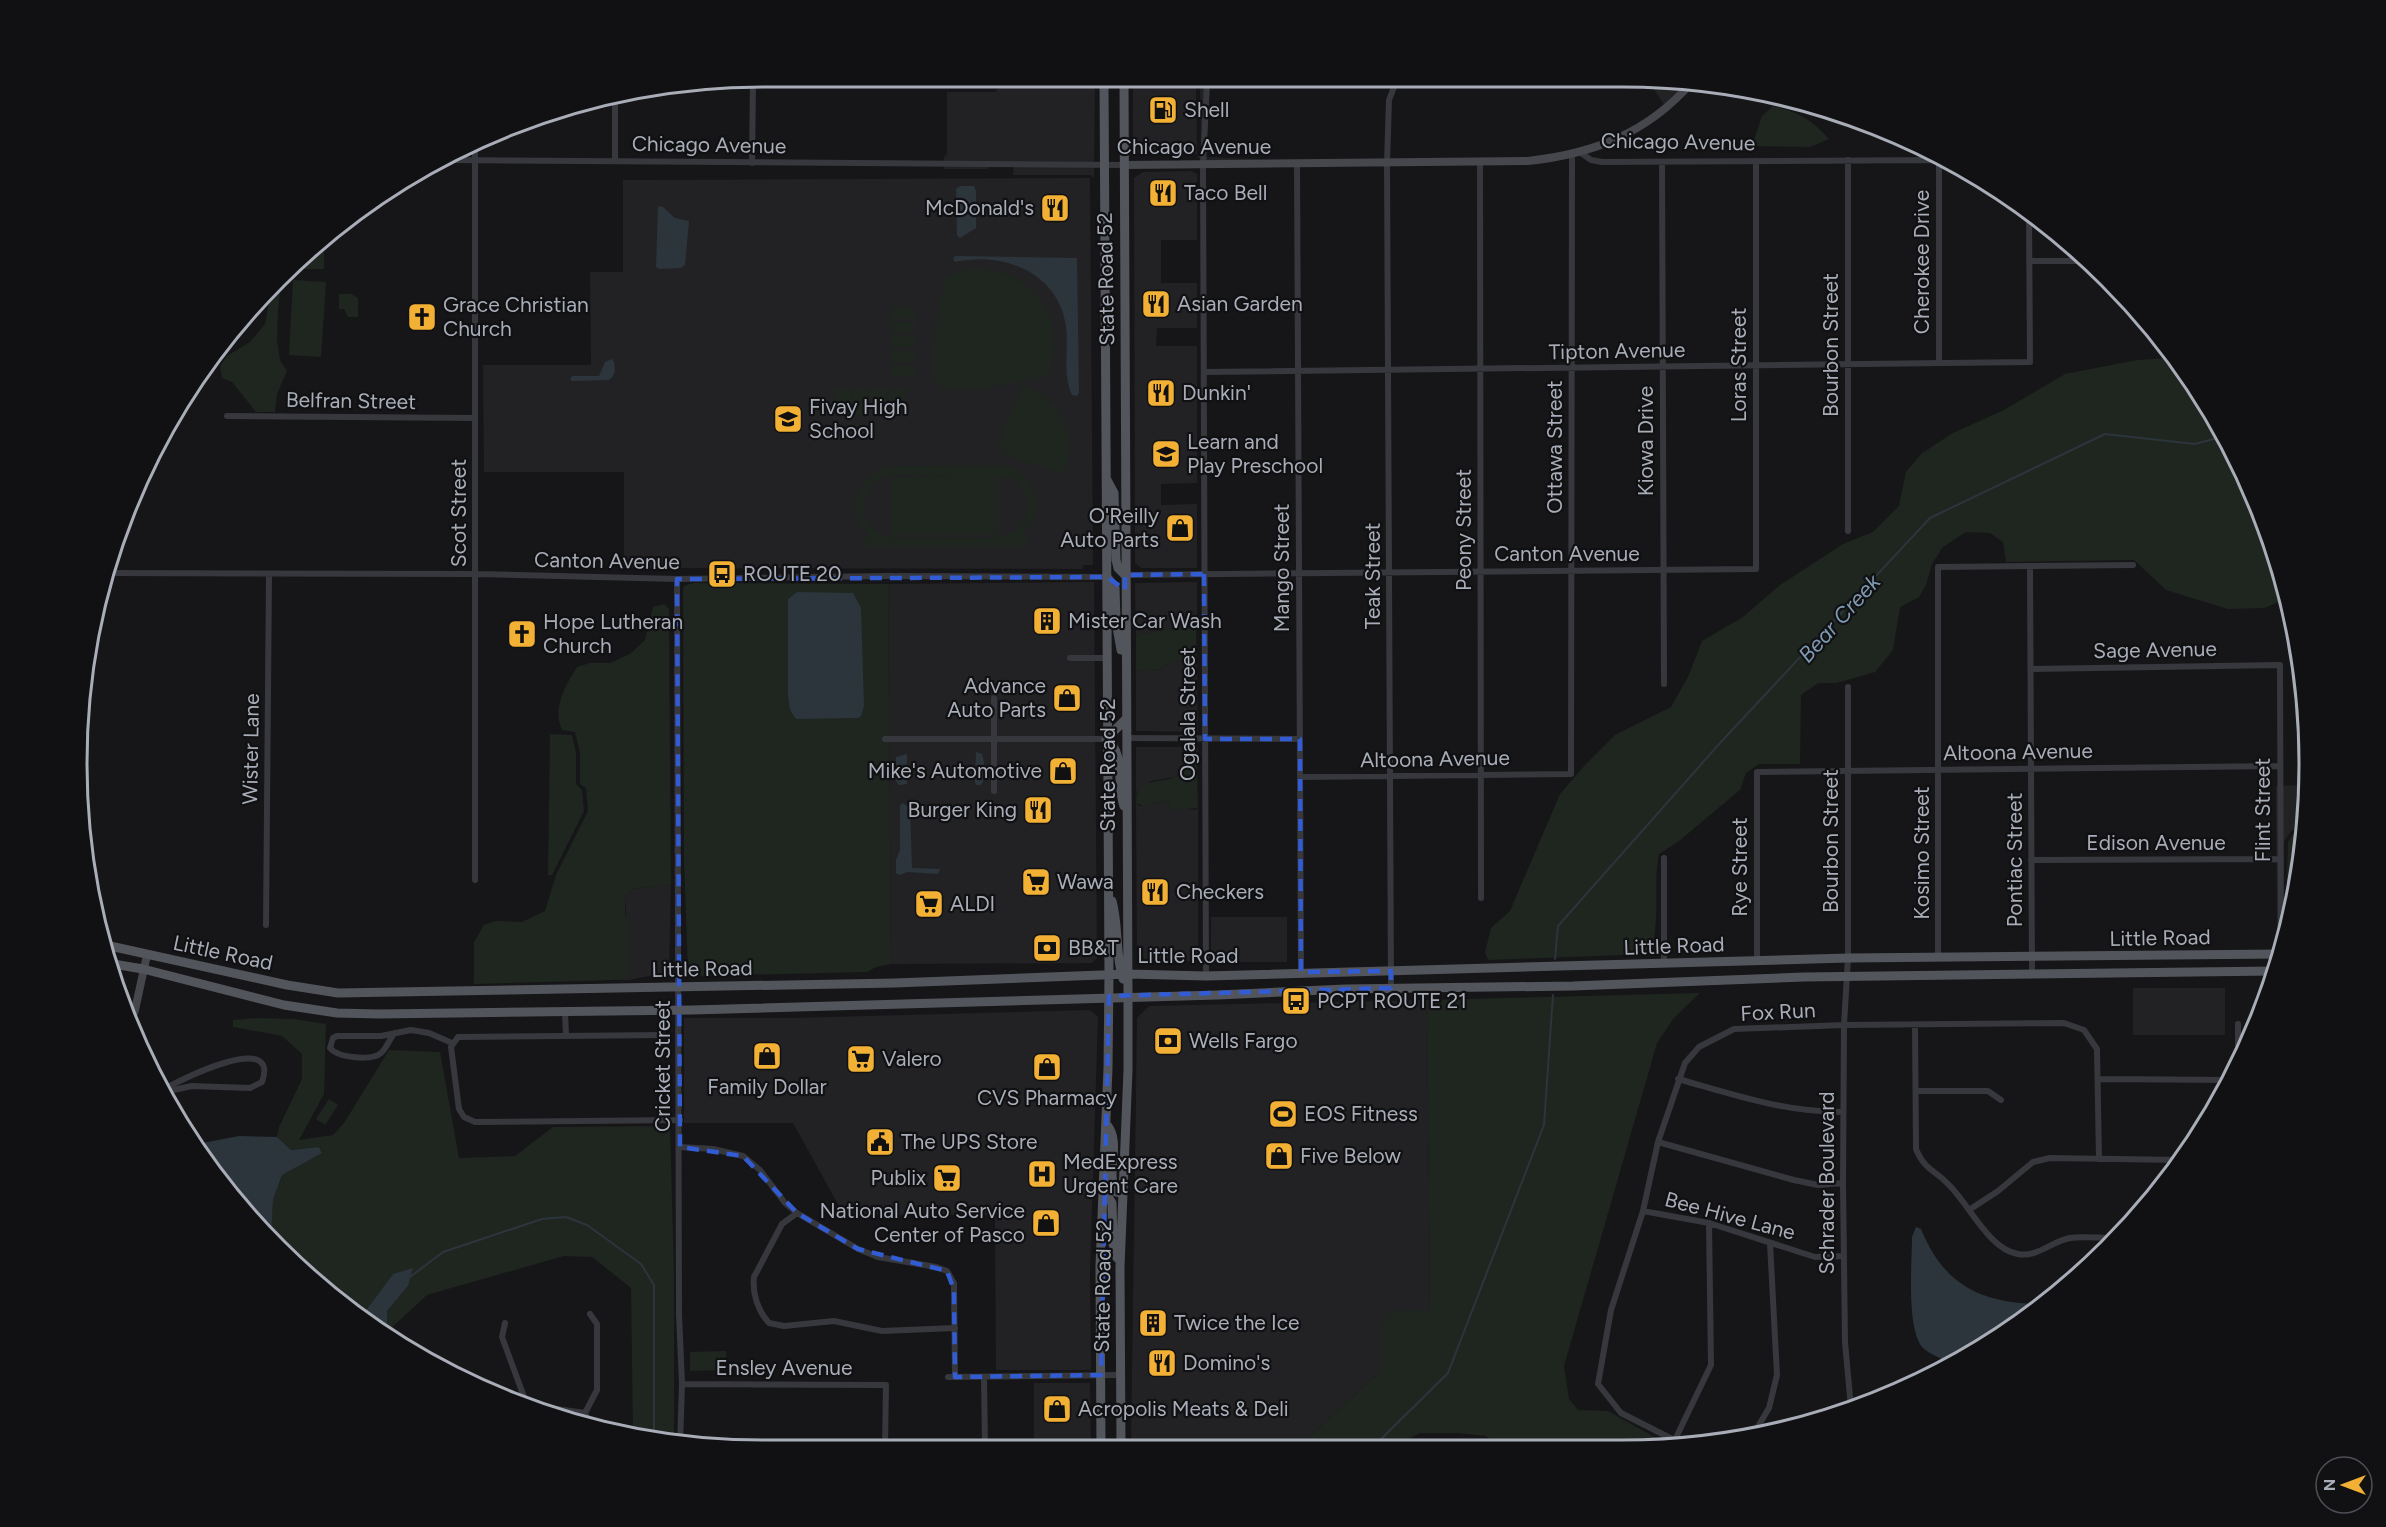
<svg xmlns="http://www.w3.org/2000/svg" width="2386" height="1527" viewBox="0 0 2386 1527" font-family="Figtree,sans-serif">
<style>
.built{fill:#222225}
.green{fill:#1e261f;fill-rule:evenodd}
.water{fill:#2c353c}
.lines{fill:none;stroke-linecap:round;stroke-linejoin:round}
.stream{stroke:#2c353c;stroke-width:2}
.street{stroke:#37383d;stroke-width:6}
.secondary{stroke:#45474d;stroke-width:8}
.primary{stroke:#53555c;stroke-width:9}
.marked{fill:none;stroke:#325cd3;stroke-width:4.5;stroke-dasharray:12 8;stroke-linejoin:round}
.labels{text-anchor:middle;stroke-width:4.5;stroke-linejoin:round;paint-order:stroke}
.poi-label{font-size:21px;fill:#a8adb8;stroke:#111113;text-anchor:start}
.street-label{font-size:21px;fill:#a8adb8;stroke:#111113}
.water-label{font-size:22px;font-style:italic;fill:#7f9bb3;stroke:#111113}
.rim{fill:none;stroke:#a8adb8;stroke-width:3}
</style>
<rect width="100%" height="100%" fill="#161618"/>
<!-- built -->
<path class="built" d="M1000 82H1095L1094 178 1090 175H1013L1014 162H997L987 169H944V157L947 154V92H995L998 89Z
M1133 82H1196L1197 154H1137L1133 149Z
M1200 82H1206L1204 157 1294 161H1203L1197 157 1201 154Z
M1649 82H1687L1665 106Z
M1192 171 1197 174V240H1161V283H1197V328H1157L1156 346H1197V483L1161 484V505L1197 504V568H1141L1135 563 1134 178 1143 172Z
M1090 178 1093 565H1083V569L624 568V472H484L483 365H591L590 272H623V180Z
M1094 582 1097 958 1092 963 891 964 888 584Z
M1197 582V634L1196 631 1179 627 1141 634 1136 637 1135 583Z
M1181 661 1195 663 1197 661 1198 732 1136 731V671L1161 669 1168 663Z
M1136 747H1198V762L1197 758 1194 759 1188 768 1175 777 1151 781 1137 792 1136 797Z
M2307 785 2308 809 2305 825 2291 831 2284 842 2282 916 2286 937 2277 938 2276 786Z
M1167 800 1170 806 1195 810 1198 808V961L1150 962 1137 954 1136 803 1140 806 1152 804Z
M671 885 669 972 629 980H614L629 976 625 896 632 889Z
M1211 917H1287V962H1211Z
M2133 988H2225V1035H2133Z
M1427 1000 1430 1310 1382 1326V1370L1298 1447H1131L1137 1018 1149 1006Z
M1090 1010 1098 1017 1090 1273 1091 1370H996L995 1215H844L793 1123H684V1018H793Z
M1034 1383H1090L1091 1446H1034Z"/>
<!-- green -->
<path class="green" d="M1773 106C1797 111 1813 120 1829 139L1810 147 1752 146 1762 116Z
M316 243 324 245V269H292L281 282 278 311 277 340 280 360 287 371 277 394 275 412H256L232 382 222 378 220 366 227 356 250 342 265 324 271 290Z
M967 269C1031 266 1071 316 1047 377L980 389H943L934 380V341L945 276Z
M293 280 326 282 321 357 289 355Z
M339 294H351L358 298V317H348L344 309H339Z
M891 308H915V319H891Z
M891 322H915V333H891Z
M891 336H915V347H891Z
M891 351H915V362H891Z
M2173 358 2218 420 2273 543 2286 599 2264 608 2228 609 2166 590 2134 560 2006 562 2003 542 1990 533 1966 532 1943 547 1932 564 1926 585 1919 597 1900 607 1893 650 1875 672 1837 683H1818L1801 695 1800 764H1759L1746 773 1740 790 1679 841 1659 854C1652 886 1662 926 1649 954L1488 960 1485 952 1491 928 1510 911 1560 794 1585 765 1615 735 1671 707 1688 677 1702 641 1743 617 1780 585 1843 544 1873 532 1899 506 1906 472 1922 453 1953 433 2004 410 2065 374 2137 360Z
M891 365H915V376H891Z
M1022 386C1059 396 1082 437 1063 473L1003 455 998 445Z
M834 389H850V415H834Z
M852 389H868V415H853Z
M871 389H886V415H871Z
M889 389H905V415H890Z
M1000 465C1038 472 1048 511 1021 537H1027V547H863V538L870 537 858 522 855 503 863 482 879 469 904 466ZM891 475 1008 477C1040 495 1030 532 996 538L888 537C854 524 857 485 891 475Z
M892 477H999V535H892Z
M693 583 888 584 891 964 876 967 867 972 691 976 688 972 684 861 683 590 684 586Z
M664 604 669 609 671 885 632 889 625 896V915L629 919V977L614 980 474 984V942L484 925 496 921 522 922 545 911 556 875 588 811 586 788 580 784V753L575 732 562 730C552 708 565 686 577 667L590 663H610L630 654 645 640 653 607Z
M1179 627 1191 628 1196 631 1197 661 1196 663 1181 661 1168 663 1161 669 1136 671V637L1141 634Z
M550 734 572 735 576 753V784L582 790 584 811 552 875H548Z
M1194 758H1197L1198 808 1172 810 1167 800 1144 806 1136 803C1136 775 1161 785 1177 776 1185 772 1190 765 1194 758Z
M2305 829 2288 930 2286 916 2288 842 2294 833Z
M1700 993 1674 1018 1657 1043 1564 1366 1569 1399 1578 1410 1608 1411 1656 1438 1659 1442 1657 1449 1498 1448 1486 1436 1458 1433H1420L1391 1448 1298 1447 1382 1370V1326L1392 1311 1430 1310 1427 1000Z
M257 1018 293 1019 326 1024 324 1094 299 1140 333 1135 344 1123 389 1050 440 1052 459 1158 515 1156 553 1127 670 1126 674 1273V1445L633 1434 631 1288 592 1257 564 1256 427 1295 387 1332V1311L408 1286 393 1274 361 1317 345 1308 271 1239 273 1200 282 1175 322 1152 319 1147 291 1150 277 1137 279 1127 302 1079V1054L282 1036 233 1027V1020Z
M329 1099 338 1105 325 1125 316 1119Z
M726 1351 727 1370 690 1371V1352Z"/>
<!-- water -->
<path class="water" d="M960 186H974L976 191V228L960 238 957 235 956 189Z
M658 206 663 207 675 218 689 221 685 265 681 268 659 269 656 267Z
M955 256 1077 258 1079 393 1077 396 1072 395C1062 373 1069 350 1066 326 1058 272 1003 251 955 262L953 259Z
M612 359 614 362C615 369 616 375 609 380L572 381 570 379 572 376H599L605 362Z
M797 592 853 593 861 608 864 706 861 716 858 718 796 719 790 710 788 695V599Z
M976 752 982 754C985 763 986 777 981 785H976L975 782Z
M907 754V784L899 785 896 781V757Z
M902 803 910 807 912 868 940 869 938 874 908 872 899 875 896 873V860L900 850V806Z
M239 1136 277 1137 291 1150 319 1147 322 1153 282 1175 273 1200 271 1239C257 1226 242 1216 240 1196L228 1191 192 1145Z
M1916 1227 1921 1229C1944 1285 1980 1303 2040 1304L2041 1308 1952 1364C1942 1358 1932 1356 1923 1348 1906 1330 1912 1262 1912 1237Z
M413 1268 408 1286 387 1311V1332L361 1317 393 1274Z"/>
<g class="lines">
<!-- stream -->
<path class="stream" d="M1555 959 1558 926 1720 743 1930 518 2105 434 2195 444 2225 436
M410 1277 443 1252 542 1219 566 1217 587 1225 641 1264 654 1285V1439
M1372 1448 1448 1373 1544 1125 1553 995"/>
<!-- street -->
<path class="street" d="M1581 153 1591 160 1602 162 1939 160
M447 160 1125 165
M1848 160V531
M615 161V96
M1480 162 1481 898
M1662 162 1664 684
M752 163 753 82
M1297 164 1301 972
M2029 261H2086
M1939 363V160
M1204 372 2030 362 2029 212
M227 416 475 418
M2030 566 2032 974
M107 573 475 574 677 579 885 576 1107 577
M1125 575 1756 569V161
M677 579 679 1314 682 1384 680 1445
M1070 658H1107
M2031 669 2280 665 2281 954
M1848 687V958L1844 1025 1843 1183 1845 1342 1851 1408
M1126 738 1300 739
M885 739H1106
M1300 777 1571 774 1572 155
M994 791V698
M1664 858V964
M2031 860 2280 859
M475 880V146
M266 925 269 574
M1938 958V567L2133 565
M1757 961V772L2280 766
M1206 976 1203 165 1207 82
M1391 988 1387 163 1389 100 1396 82
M565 1012 566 1035
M1915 1026 1916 1149C1925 1170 1933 1169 1947 1183 1968 1202 1988 1249 2018 1254 2037 1258 2052 1241 2070 1238 2083 1236 2098 1238 2112 1238
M395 1033C389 1039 387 1048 381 1053 372 1061 338 1058 330 1048L333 1038 337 1036H381L411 1030 429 1033 452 1043
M664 1035 458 1037 451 1047 459 1109 464 1117 475 1122 680 1120
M2238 1069V1024
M1678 1079C1735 1095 1783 1112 1843 1112
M2099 1079 2231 1080
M163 1090C177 1081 281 1029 262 1082L250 1088 192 1086 164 1092
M1916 1091H1988L2001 1100
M1658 1142 1794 1180 1818 1185 1843 1183
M680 1147 713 1149 743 1156 760 1170 785 1203 797 1213 858 1249 878 1257 936 1267 947 1271 954 1283V1290L955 1377
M1969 1210 1998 1191 2033 1162 2050 1158 2181 1160
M1643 1211 1709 1223 1815 1257 1844 1256
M797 1213 782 1224 754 1277C752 1293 758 1311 769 1323L784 1326 834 1321 882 1331 955 1328
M505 1323 502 1337 527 1405
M948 1377 1121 1375
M984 1377 985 1446
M682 1384 886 1385 885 1446
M540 1409 549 1408 585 1413
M589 1422 585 1413 597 1390V1324L590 1314
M1753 1435 1769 1408 1777 1375 1770 1243
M1686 1446 1621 1413 1598 1384 1611 1310 1643 1211 1658 1142 1685 1063 1699 1047 1734 1029 1844 1025 2064 1023 2084 1030 2097 1049 2099 1159
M1405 1448C1416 1442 1443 1439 1454 1448
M1671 1448 1711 1365 1709 1223"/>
<!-- secondary -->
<path class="secondary" d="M1125 165 1528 161C1593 154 1648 133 1692 82
M129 1027 135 1010 147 955"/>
<!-- primary -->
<path class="primary" d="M1107 480 1114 493 1116 560 1118 568 1125 575
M1107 577 1115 587 1116 621 1121 650
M1106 739C1126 752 1116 786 1124 806
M1106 739 1126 719
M1112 901C1119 927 1115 954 1123 979
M101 944 287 985 338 993 895 983 1128 974 1206 976 1848 958 2281 954
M107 963 143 969 284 1005 337 1013 379 1014 692 1010 1218 995 1345 989 1573 986 1804 977 2275 971
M1107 1125C1122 1143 1105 1172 1116 1192L1123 1194
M1103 1196 1109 1198 1112 1203 1113 1244 1117 1258
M1101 1447 1100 1266 1108 1068 1109 975 1104 82
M1121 1447 1120 1267 1128 1070V996L1124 82"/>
</g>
<!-- marked area -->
<path class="marked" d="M1204 574 1205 739H1300L1301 972 1391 971V988L1109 996 1101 1375 955 1377 954 1290 947 1271 858 1249 797 1213 743 1156 680 1147 677 579 1107 577 1125 590V575Z"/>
<!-- icons -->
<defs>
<g id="fuel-square" transform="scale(1.5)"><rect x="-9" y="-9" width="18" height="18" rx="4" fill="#f2b134" stroke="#111113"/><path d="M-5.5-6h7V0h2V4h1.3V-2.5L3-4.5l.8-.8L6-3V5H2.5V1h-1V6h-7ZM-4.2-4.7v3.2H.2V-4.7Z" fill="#111"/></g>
<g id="restaurant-square" transform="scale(1.5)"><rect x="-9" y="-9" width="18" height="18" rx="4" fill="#f2b134" stroke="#111113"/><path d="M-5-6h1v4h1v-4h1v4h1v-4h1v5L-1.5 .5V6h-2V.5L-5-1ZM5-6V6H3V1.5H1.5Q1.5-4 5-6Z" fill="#111"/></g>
<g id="church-square" transform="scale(1.5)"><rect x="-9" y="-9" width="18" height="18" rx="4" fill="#f2b134" stroke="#111113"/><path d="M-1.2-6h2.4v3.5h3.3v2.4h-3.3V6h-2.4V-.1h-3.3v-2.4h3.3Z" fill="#111"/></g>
<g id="school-square" transform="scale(1.5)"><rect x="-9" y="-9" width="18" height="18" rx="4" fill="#f2b134" stroke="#111113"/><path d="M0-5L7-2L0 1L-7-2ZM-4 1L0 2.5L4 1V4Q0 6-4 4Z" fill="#111"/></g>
<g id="shop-square" transform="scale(1.5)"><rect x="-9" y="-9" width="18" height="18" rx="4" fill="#f2b134" stroke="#111113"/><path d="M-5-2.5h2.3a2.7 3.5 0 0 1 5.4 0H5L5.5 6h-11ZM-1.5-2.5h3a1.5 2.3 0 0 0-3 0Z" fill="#111"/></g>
<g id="bus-square" transform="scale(1.5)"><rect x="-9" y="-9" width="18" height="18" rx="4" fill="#f2b134" stroke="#111113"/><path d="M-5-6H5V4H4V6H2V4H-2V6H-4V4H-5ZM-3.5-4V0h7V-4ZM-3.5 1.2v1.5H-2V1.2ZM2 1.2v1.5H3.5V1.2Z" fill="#111"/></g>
<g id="building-square" transform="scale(1.5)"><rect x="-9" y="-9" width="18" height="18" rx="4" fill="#f2b134" stroke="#111113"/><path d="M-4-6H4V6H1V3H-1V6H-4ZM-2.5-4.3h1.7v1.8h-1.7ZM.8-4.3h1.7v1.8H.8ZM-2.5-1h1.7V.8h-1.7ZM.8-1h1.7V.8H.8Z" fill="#111"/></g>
<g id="supermarket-square" transform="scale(1.5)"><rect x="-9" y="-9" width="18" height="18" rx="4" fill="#f2b134" stroke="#111113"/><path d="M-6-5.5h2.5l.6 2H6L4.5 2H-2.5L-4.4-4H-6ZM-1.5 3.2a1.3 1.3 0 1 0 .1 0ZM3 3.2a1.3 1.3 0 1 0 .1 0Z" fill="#111"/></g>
<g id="bank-square" transform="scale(1.5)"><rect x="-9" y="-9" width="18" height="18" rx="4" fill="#f2b134" stroke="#111113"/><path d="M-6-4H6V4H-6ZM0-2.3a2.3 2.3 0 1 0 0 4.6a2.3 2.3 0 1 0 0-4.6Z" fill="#111"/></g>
<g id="stadium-square" transform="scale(1.5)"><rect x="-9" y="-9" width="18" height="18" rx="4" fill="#f2b134" stroke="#111113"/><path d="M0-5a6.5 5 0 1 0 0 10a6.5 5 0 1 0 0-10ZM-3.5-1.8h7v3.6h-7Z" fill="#111"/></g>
<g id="civic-square" transform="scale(1.5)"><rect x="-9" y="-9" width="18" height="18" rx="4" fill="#f2b134" stroke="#111113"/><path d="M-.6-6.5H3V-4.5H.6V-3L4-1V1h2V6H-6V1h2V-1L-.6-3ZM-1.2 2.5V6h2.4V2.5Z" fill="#111"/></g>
<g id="hospital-square" transform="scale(1.5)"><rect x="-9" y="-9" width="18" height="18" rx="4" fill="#f2b134" stroke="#111113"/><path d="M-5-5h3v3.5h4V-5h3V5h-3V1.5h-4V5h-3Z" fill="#111"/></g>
</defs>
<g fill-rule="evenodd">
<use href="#fuel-square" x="1163" y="110"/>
<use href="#restaurant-square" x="1163" y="193"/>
<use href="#restaurant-square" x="1055" y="208"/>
<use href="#restaurant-square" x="1156" y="304"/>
<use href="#church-square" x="422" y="317"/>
<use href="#restaurant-square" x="1161" y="393"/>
<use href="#school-square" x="788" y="419"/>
<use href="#school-square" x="1166" y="454"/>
<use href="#shop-square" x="1180" y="528"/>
<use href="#bus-square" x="722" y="574"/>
<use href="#building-square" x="1047" y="621"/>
<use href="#church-square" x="522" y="634"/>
<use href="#shop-square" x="1067" y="698"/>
<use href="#shop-square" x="1063" y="771"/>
<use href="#restaurant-square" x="1038" y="810"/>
<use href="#supermarket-square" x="1036" y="882"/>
<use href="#restaurant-square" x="1155" y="892"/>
<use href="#supermarket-square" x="929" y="904"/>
<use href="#bank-square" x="1047" y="948"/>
<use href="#bus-square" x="1296" y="1001"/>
<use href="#bank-square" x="1168" y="1041"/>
<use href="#shop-square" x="767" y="1056"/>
<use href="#supermarket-square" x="861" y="1059"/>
<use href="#shop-square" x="1047" y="1067"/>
<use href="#stadium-square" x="1283" y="1114"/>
<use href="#civic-square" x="880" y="1142"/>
<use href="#shop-square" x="1279" y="1156"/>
<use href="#hospital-square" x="1042" y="1174"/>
<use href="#supermarket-square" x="947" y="1178"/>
<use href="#shop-square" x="1046" y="1223"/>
<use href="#building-square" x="1153" y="1323"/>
<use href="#restaurant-square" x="1162" y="1363"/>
<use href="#shop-square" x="1057" y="1409"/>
</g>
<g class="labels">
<!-- poi labels -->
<g class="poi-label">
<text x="1184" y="117">Shell</text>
<text x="1184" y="200">Taco Bell</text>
<text x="1034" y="215" text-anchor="end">McDonald's</text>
<text x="1177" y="311">Asian Garden</text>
<text x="443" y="312">Grace Christian<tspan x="443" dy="24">Church</tspan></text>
<text x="1182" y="400">Dunkin'</text>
<text x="809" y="414">Fivay High<tspan x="809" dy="24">School</tspan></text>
<text x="1187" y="449">Learn and<tspan x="1187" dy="24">Play Preschool</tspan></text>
<text x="1159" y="523" text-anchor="end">O'Reilly<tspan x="1159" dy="24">Auto Parts</tspan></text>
<text x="743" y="581">ROUTE 20</text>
<text x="1068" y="628">Mister Car Wash</text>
<text x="543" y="629">Hope Lutheran<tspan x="543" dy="24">Church</tspan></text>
<text x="1046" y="693" text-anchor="end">Advance<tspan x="1046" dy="24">Auto Parts</tspan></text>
<text x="1042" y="778" text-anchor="end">Mike's Automotive</text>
<text x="1017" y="817" text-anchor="end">Burger King</text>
<text x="1057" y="889">Wawa</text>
<text x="1176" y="899">Checkers</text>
<text x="950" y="911">ALDI</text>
<text x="1068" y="955">BB&amp;T</text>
<text x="1317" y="1008">PCPT ROUTE 21</text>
<text x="1189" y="1048">Wells Fargo</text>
<text x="882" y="1066">Valero</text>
<text x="767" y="1094" text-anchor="middle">Family Dollar</text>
<text x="1047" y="1105" text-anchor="middle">CVS Pharmacy</text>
<text x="1304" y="1121">EOS Fitness</text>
<text x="901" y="1149">The UPS Store</text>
<text x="1300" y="1163">Five Below</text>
<text x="1063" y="1169">MedExpress<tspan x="1063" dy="24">Urgent Care</tspan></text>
<text x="926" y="1185" text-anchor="end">Publix</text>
<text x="1025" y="1218" text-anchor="end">National Auto Service<tspan x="1025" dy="24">Center of Pasco</tspan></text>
<text x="1174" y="1330">Twice the Ice</text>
<text x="1183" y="1370">Domino's</text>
<text x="1078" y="1416">Acropolis Meats &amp; Deli</text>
</g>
<!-- street labels -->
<g class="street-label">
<text transform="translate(1678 142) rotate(1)" y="7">Chicago Avenue</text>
<text transform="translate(709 145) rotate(1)" y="7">Chicago Avenue</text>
<text x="1194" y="154">Chicago Avenue</text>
<text transform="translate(1922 262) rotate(-90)" y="7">Cherokee Drive</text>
<text transform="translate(1106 279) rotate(-91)" y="7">State Road 52</text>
<text transform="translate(1831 345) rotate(-90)" y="7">Bourbon Street</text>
<text transform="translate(1617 351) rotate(-1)" y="7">Tipton Avenue</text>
<text transform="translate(1739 365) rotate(-90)" y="7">Loras Street</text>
<text transform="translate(351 401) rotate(1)" y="7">Belfran Street</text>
<text transform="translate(1646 441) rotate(-90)" y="7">Kiowa Drive</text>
<text transform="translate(1555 447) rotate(-90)" y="7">Ottawa Street</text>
<text transform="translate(459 513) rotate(-90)" y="7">Scot Street</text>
<text transform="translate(1464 530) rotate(-90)" y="7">Peony Street</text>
<text x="1567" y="561">Canton Avenue</text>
<text transform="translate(607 561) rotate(1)" y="7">Canton Avenue</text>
<text transform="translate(1282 568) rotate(-90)" y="7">Mango Street</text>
<text transform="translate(1373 576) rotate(-90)" y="7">Teak Street</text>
<text transform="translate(2155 650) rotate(-1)" y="7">Sage Avenue</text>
<text transform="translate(1188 714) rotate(-90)" y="7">Ogalala Street</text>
<text transform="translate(251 749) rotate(-89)" y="7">Wister Lane</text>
<text transform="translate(2018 752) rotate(-1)" y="7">Altoona Avenue</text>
<text transform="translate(1435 759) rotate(-1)" y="7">Altoona Avenue</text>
<text transform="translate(1108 765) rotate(-90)" y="7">State Road 52</text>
<text transform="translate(2263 810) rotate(-90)" y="7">Flint Street</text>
<text transform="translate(1831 841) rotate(-90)" y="7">Bourbon Street</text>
<text x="2156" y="850">Edison Avenue</text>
<text transform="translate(1922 853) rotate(-90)" y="7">Kosimo Street</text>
<text transform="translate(2015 860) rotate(-90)" y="7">Pontiac Street</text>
<text transform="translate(1740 867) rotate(-90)" y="7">Rye Street</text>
<text transform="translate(2160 938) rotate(-1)" y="7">Little Road</text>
<text transform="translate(1674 946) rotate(-2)" y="7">Little Road</text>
<text transform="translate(223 953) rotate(12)" y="7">Little Road</text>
<text x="1188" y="963">Little Road</text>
<text transform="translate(702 969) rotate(-1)" y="7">Little Road</text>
<text transform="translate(1778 1012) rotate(-3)" y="7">Fox Run</text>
<text transform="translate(663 1066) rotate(-90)" y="7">Cricket Street</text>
<text transform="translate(1827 1183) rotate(-90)" y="7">Schrader Boulevard</text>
<text transform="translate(1730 1216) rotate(15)" y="7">Bee Hive Lane</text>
<text transform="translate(1103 1286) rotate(-89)" y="7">State Road 52</text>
<text x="784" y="1375">Ensley Avenue</text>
</g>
<!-- water labels -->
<g class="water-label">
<text transform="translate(1839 618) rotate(-48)" y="8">Bear Creek</text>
</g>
</g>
<!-- crop -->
<path d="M0 0H2386V1527H0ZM763 87H1623A676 676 0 0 1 2299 763V764A676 676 0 0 1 1623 1440H763A676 676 0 0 1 87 764V763A676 676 0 0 1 763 87Z" fill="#111113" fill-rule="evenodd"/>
<path class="rim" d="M763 87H1623A676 676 0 0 1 2299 763V764A676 676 0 0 1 1623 1440H763A676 676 0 0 1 87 764V763A676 676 0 0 1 763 87Z"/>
<!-- north arrow -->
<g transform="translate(2344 1485) rotate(270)"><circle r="28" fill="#111113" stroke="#4d4f55" stroke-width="1.5"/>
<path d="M0-4.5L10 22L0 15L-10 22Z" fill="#f2b134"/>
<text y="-9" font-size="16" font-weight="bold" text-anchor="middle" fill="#a8adb8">N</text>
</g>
</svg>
